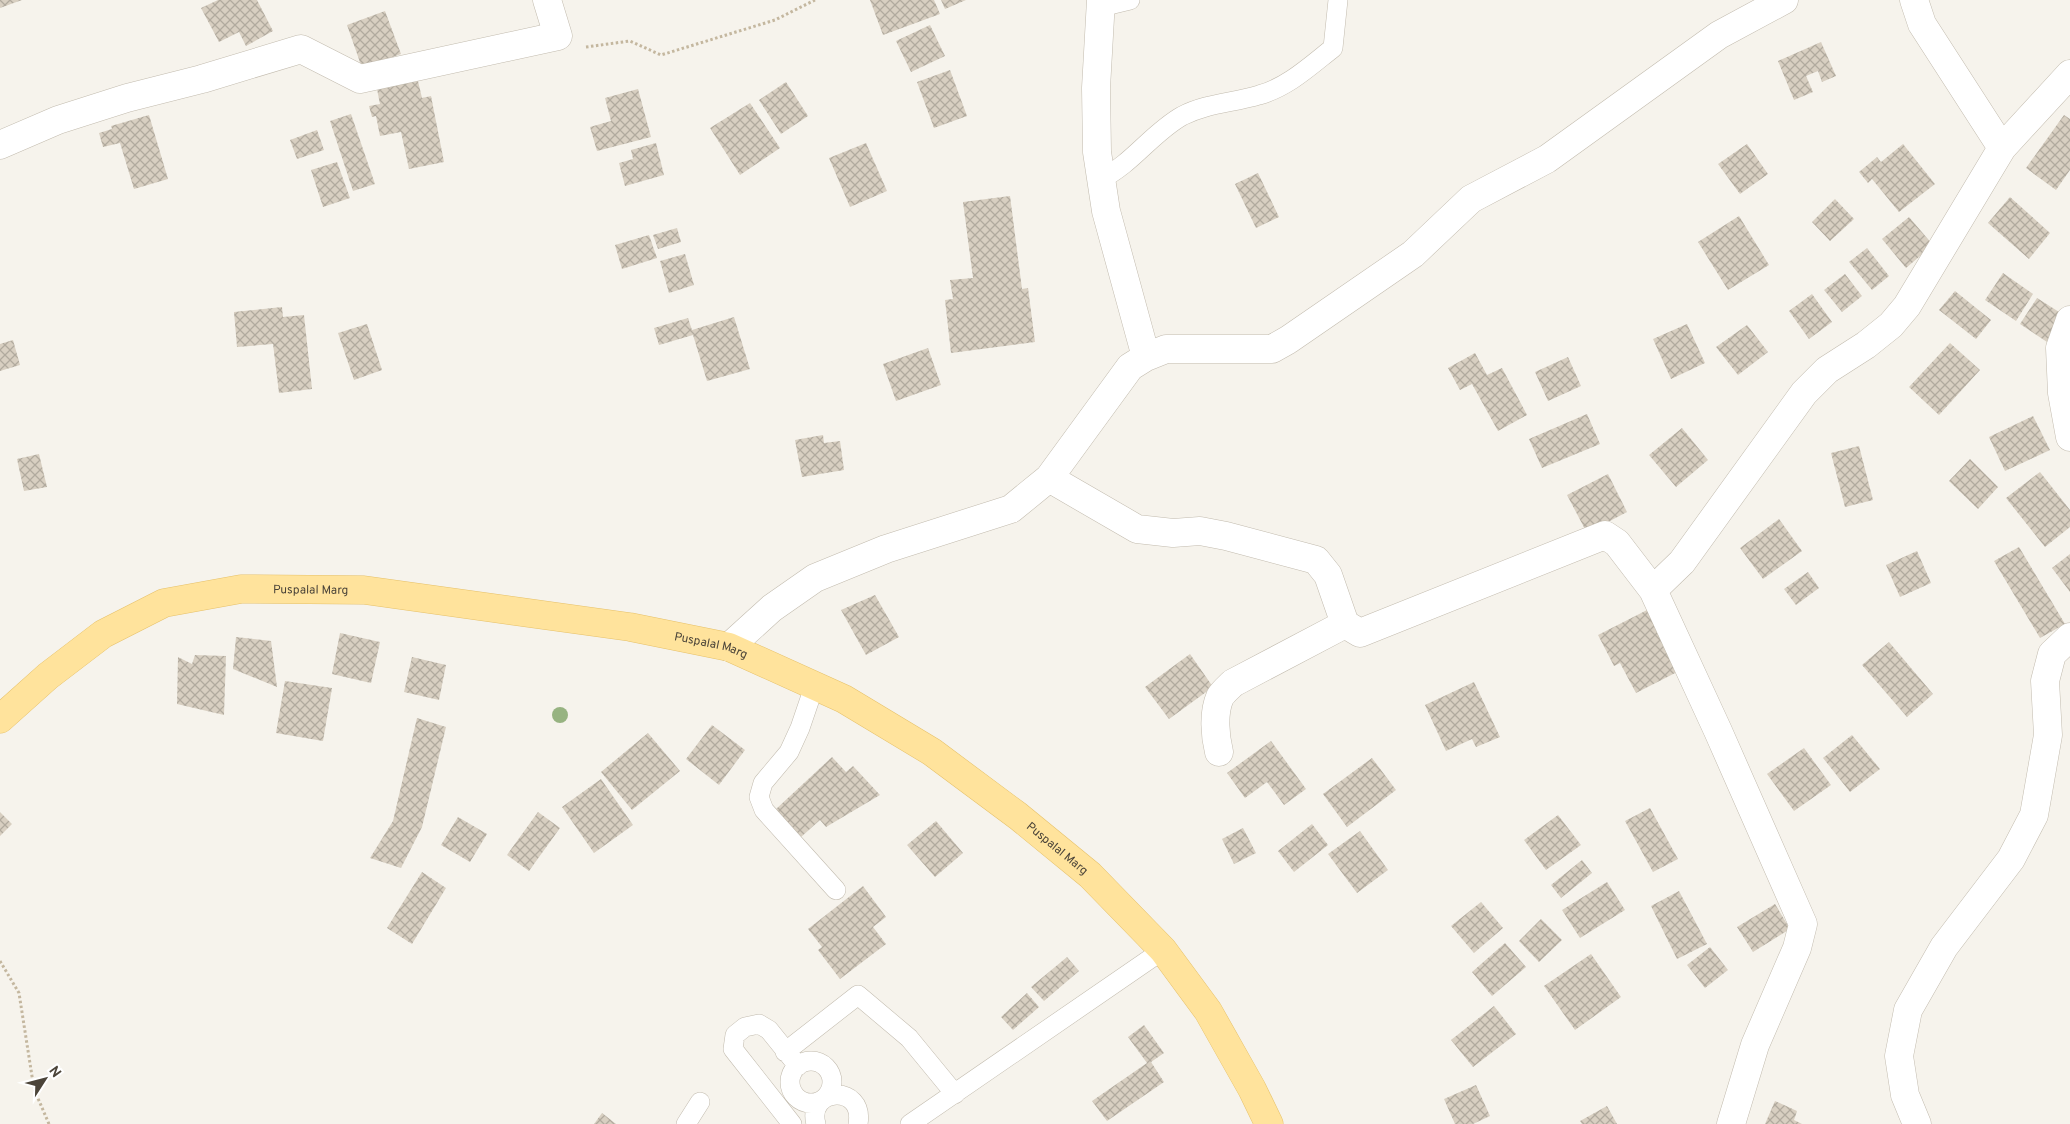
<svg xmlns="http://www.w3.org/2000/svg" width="2070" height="1124" viewBox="0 0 2070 1124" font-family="Overpass,sans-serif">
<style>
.building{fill:url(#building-cross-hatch)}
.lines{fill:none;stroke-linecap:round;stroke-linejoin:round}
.lane-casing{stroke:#c2bbae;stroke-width:20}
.street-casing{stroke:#c2bbae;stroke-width:29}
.primary-casing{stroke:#e6c16a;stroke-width:29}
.path{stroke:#c4b79f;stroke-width:3;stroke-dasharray:2.5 2.5;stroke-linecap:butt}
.lane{stroke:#fff;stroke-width:19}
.street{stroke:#fff;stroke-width:28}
.primary{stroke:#ffe39c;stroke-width:28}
.tree{fill:#97b381}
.labels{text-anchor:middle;stroke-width:4.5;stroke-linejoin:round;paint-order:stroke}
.street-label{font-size:12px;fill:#4b4439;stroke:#fff}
</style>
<defs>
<pattern id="building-cross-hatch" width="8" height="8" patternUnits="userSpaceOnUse" patternTransform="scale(1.25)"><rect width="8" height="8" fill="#d8cfc1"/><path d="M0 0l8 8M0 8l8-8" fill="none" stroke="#b1aa9e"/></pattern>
</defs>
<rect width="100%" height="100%" fill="#f6f3ec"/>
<!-- building -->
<path class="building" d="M0 0H22L0 8Z
M218 0H257L273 31 246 46 239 32 219 42 201 8Z
M870 0H934L940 14 883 35Z
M941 0H966L945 9Z
M385 11 401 54 362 68 347 25Z
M930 25 945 56 911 72 896 41Z
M1821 42 1836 76 1822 82 1818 71 1806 76 1813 92 1794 100 1778 61Z
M950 70 967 116 934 128 917 82Z
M418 81 422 98 431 96 444 162 409 169 401 132 380 136 376 116 372 117 369 106 380 104 377 89Z
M786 82 808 116 781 134 759 100Z
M638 89 651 137 597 151 590 127 611 121 605 98Z
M750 103 780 148 740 175 710 128Z
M351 114 375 184 353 191 330 121Z
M149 115 168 179 134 189 120 143 103 147 99 133 112 129 111 126Z
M2064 115 2070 119V170L2056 190 2026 168Z
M317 130 324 150 297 159 290 140Z
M656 143 664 175 625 186 619 163 633 159 631 150Z
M866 143 887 191 850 207 829 158Z
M1747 144 1768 174 1740 194 1718 164Z
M1903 144 1935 184 1899 212 1872 179 1868 183 1859 172 1877 157 1881 162Z
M337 162 350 198 323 207 311 170Z
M1258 173 1279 217 1256 228 1235 184Z
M1010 196 1022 289 1028 288 1035 342 951 353 945 300 953 299 950 280 973 278 963 202Z
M2010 197 2050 233 2029 259 1988 223Z
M1835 199 1854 219 1830 241 1812 222Z
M1739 216 1769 265 1728 290 1698 242Z
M1909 217 1933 245 1906 268 1882 239Z
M677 228 681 242 658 249 653 235Z
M649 235 657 258 622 269 615 245Z
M1867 248 1889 276 1872 290 1849 262Z
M685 254 694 285 669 293 660 261Z
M2003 273 2033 294 2016 321 1985 300Z
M1845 274 1862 296 1842 312 1824 290Z
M1955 291 1991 320 1976 339 1939 310Z
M1812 294 1832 322 1809 339 1789 311Z
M2037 298 2067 317 2050 344 2020 324Z
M282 307 283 317 304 315 312 389 279 393 273 344 237 347 234 312Z
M734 317 750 369 707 381 693 335 659 345 654 328 688 318 692 330Z
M367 324 382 370 354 380 338 333Z
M1687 324 1705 363 1671 379 1653 339Z
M1747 325 1768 352 1738 375 1716 347Z
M13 340 20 365 0 371V344Z
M1950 343 1980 370 1939 415 1909 387Z
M928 348 941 385 896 401 883 364Z
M1475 353 1487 375 1502 368 1527 415 1498 431 1472 384 1460 390 1448 368Z
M1568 357 1581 386 1548 401 1535 372Z
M1587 414 1600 444 1542 468 1529 439Z
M2033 416 2050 450 2005 471 1989 437Z
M1682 428 1708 460 1676 487 1649 455Z
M823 435 824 443 840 441 844 470 802 477 795 440Z
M1859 446 1873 500 1845 507 1831 453Z
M39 454 47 487 24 491 17 459Z
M1970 459 1998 487 1978 509 1949 481Z
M2040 472 2070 510V527L2045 547 2006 498Z
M1608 474 1627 512 1587 533 1567 495Z
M1779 519 1802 551 1763 579 1740 548Z
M2019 547 2065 624 2040 638 1994 561Z
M1917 551 1931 583 1900 597 1886 565Z
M2070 554V592L2052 568Z
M1808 572 1819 588 1796 605 1784 589Z
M875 595 899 637 866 655 841 610Z
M1651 608 1683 669 1636 693 1620 663 1614 666 1598 635Z
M340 633 380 642 371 683 332 674Z
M236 637 271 641 277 687 233 669Z
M1889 642 1933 694 1907 717 1862 665Z
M1190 654 1213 687 1169 719 1145 687Z
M195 655 226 656 224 715 177 704 178 657 192 664Z
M412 657 446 665 439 700 404 692Z
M285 681 332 688 323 741 276 733Z
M1474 682 1500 737 1476 747 1472 739 1446 751 1425 705Z
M417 718 446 727 422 827 401 868 370 858 393 821Z
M712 725 745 750 719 785 686 759Z
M648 733 680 771 632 810 601 772Z
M1852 735 1880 769 1850 792 1823 758Z
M1271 741 1306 789 1284 805 1267 782 1245 798 1227 773Z
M1804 748 1831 785 1794 811 1767 774Z
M832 757 846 772 853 766 880 795 826 827 820 820 801 837 775 810Z
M1372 758 1396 790 1347 827 1323 794Z
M601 779 633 825 594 853 562 807Z
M1650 808 1678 859 1653 872 1625 821Z
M0 812 12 824 0 836Z
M538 812 560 828 529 871 507 855Z
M1558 815 1581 845 1546 870 1524 840Z
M458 817 487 834 470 862 441 845Z
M936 821 963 853 935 877 907 845Z
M1312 824 1328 845 1294 872 1278 851Z
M1243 828 1256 853 1234 864 1222 839Z
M1360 831 1388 870 1357 893 1328 854Z
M1582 860 1592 873 1561 898 1551 885Z
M422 872 446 888 412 944 387 928Z
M1607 882 1625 910 1580 938 1562 910Z
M863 886 886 917 873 927 886 944 840 979 818 950 822 947 808 929Z
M1679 891 1707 944 1677 959 1651 906Z
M1481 902 1503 928 1474 953 1451 926Z
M1775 904 1790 929 1753 952 1737 927Z
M1541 919 1562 940 1539 962 1519 941Z
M1505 943 1526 967 1492 996 1472 972Z
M1710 947 1728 970 1705 988 1687 965Z
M1591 954 1621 997 1575 1030 1544 986Z
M1067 957 1079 971 1044 1001 1031 987Z
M1027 993 1039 1007 1013 1030 1001 1017Z
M1494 1006 1516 1034 1473 1067 1451 1040Z
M1144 1025 1164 1053 1151 1062 1164 1082 1107 1121 1092 1101 1147 1063 1128 1037Z
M1476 1085 1490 1116 1473 1124H1455L1444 1099Z
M1775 1101 1797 1111 1794 1120 1802 1124H1765Z
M1607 1106 1617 1124H1582L1580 1121Z
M602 1113 616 1124H594Z"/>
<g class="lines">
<!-- lane casing -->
<g class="lane-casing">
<path id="lane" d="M1101 7 1130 0
M1101 179C1132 164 1152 133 1182 116 1207 103 1233 103 1259 95 1288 87 1310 66 1333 48L1338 0
M815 684 800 728 789 752 763 783 759 797 764 810 836 890
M785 1052 858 995 909 1038 955 1094
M790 1082a21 21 0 1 1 42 0a21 21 0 1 1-42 0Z
M686 1124 700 1102
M792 1124 733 1049 735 1035 745 1027 759 1024 769 1030 798 1066
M816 1124C806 1088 865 1083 858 1124
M910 1124 1163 950"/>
</g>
<!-- street casing -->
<g class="street-casing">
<path id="street" d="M1101 0 1096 88 1097 152 1106 211 1146 357
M1914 0 1922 24 2002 148
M0 145 58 120 127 98 202 79 301 49 360 79 558 36 547 0
M2070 320 2060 348 2062 393 2070 437
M1049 478 1137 529 1173 533 1200 531 1226 536 1316 560 1328 575 1345 624 1233 683C1229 687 1223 692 1220 697 1213 713 1215 736 1219 752
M1345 624 1360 633 1605 535 1617 543 1653 590
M729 647 772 608 815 578 886 549 1011 509 1049 478 1130 367 1146 357 1166 349H1272L1288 340 1413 254 1471 199 1547 159 1719 35 1784 0
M1731 1124 1755 1045 1797 948 1803 924 1718 731 1653 590 1682 562 1804 393 1827 370 1866 345 1891 325 1907 306 2002 148 2070 74
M1917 1124 1905 1095 1899 1056 1908 1010 1944 947 2011 859 2034 815 2048 735 2045 681 2052 654 2070 637"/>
</g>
<!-- primary casing -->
<g class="primary-casing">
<g id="primary">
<path id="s1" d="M0 719 48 676 103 634 164 603 241 589 364 590 630 627 729 647 844 699 932 752 1018 816 1090 875 1163 950 1208 1011 1252 1089 1269 1124"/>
</g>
</g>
<!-- path -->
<path class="path" d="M586 47 630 41 661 55 775 20 815 0
M0 961 19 993 34 1089 49 1124"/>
<!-- lane -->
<use href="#lane" class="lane"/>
<!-- street -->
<use href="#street" class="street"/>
<!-- primary -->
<use href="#primary" class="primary"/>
</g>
<!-- trees -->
<circle class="tree" cx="560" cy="715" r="8"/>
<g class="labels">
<!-- street labels -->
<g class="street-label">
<text dy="4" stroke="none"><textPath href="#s1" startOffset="350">Puspalal Marg</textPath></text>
<text dy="4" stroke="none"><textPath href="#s1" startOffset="755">Puspalal Marg</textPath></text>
<text dy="4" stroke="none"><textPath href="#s1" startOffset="1160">Puspalal Marg</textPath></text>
</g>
</g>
<!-- north arrow -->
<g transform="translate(45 1079) rotate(54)" stroke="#ffffff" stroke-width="4" paint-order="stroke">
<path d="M0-4L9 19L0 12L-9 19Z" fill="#4b4439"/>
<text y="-8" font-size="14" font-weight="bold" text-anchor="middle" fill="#4b4439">N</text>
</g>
</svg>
